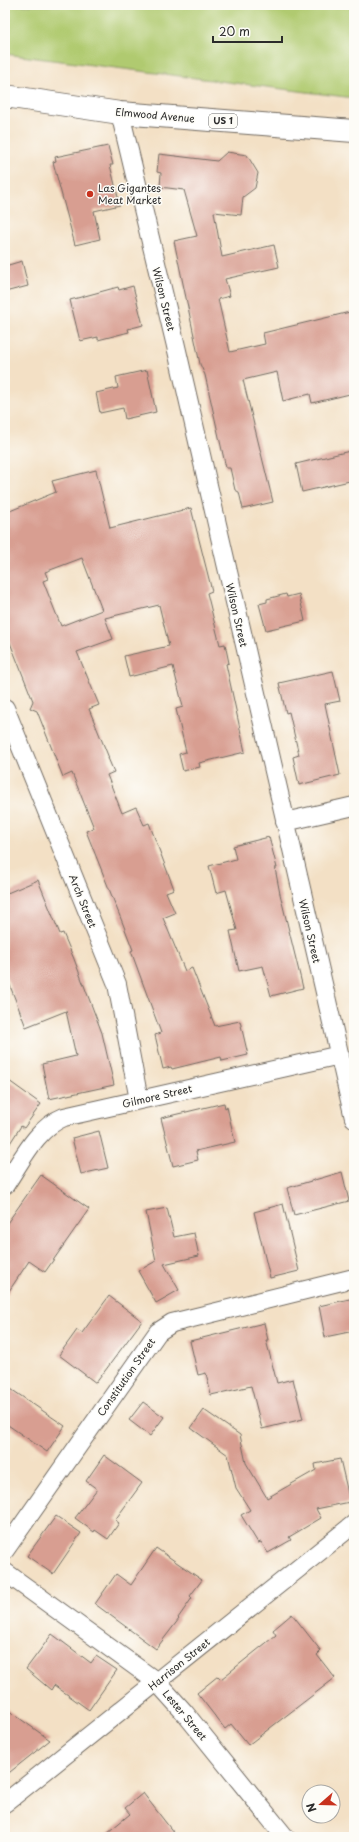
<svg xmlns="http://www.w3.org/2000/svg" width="359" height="1842" viewBox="0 0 359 1842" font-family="'Playpen Sans',sans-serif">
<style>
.green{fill:#b0ca70;stroke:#6e7a4e}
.building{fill:#d89e91;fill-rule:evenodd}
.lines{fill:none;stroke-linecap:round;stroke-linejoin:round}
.street-casing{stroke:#716a61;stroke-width:20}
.primary-casing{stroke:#716a61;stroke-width:24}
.street{stroke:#fff;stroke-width:18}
.primary{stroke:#fff;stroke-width:22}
.poi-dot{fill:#c8321e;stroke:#fdfcf7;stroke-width:1.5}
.labels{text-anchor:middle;stroke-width:3;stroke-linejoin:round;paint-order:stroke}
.shield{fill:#fdfcf7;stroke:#6a6a68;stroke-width:1}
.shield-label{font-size:9px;font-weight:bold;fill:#2b2b2b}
.street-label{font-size:10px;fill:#2b2b2b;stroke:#fdfcf7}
.poi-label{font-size:10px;fill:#2b2b2b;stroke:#fdfcf7;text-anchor:start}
</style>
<rect width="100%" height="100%" fill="#fdfcf7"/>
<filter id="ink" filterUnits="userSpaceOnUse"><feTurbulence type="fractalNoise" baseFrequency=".025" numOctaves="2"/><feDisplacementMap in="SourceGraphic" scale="8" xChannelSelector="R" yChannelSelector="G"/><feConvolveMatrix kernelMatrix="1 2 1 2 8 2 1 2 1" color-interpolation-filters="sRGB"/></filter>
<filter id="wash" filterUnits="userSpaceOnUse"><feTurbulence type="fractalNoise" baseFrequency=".012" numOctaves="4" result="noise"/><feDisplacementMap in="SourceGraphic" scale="16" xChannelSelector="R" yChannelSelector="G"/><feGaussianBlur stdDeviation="0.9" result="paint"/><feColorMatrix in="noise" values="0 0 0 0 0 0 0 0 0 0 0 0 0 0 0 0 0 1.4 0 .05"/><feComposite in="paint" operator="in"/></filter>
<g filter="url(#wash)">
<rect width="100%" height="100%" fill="#f3e0c5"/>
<!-- green -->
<path class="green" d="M5 5H354V98L5 54Z"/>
<g id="blocks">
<!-- building -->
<path class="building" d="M108 146 113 165H110L120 205 94 211 100 239 75 245 53 162 56 161 55 157Z
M227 152 247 155 258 173 255 188 243 197 241 215 214 212 222 257 274 245 279 267 225 279 230 296 218 299 230 352 265 344 263 333 354 311V393L312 403 310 394 283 401 277 372 243 380 273 502 243 509 239 492 235 490 230 468H226L205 375 200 364 174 241 197 236 184 190 160 187 161 173 157 172 159 154 217 161Z
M22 261 28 286 5 292V266Z
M133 286 143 325 128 329 129 332 98 340V337L80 341 70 300 118 287 119 290Z
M147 370 156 412 125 419 123 408 100 413 96 393 118 388 116 377Z
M354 450V480L302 492 296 464Z
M96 470 110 528 191 508 212 591 207 593 220 645 225 644 229 663 226 664 245 752 199 763 200 767 183 771 179 754 186 752 176 709 183 707 173 666 129 677 124 656 169 646 159 605 105 618 113 639 77 652 99 705 89 709 109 758H108L114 772 107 775 122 813 136 807 144 825 149 823 174 889 166 892 175 913 163 918 185 971 192 968 215 1026 240 1021 248 1055 222 1061 221 1057 172 1069 171 1067 163 1069 155 1035 161 1033 131 951 133 950 123 924 86 831 94 828 72 773 63 777 37 711 30 708 33 701 5 630V513L56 492 52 481ZM82 558 102 610 61 626 43 581 48 579 45 572Z
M286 594 287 597 299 594 305 621 266 630 259 604 267 602V599Z
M333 671 340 701 325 704 340 775 299 785 293 757 299 755 289 712 286 713 279 683Z
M269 837 277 868H275L280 894 303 988 271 996 263 966 239 971 230 931 237 930 226 890 216 893 209 866 236 859 233 846Z
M38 880 60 934 63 933 74 959 102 1033 114 1085 49 1099 42 1064 76 1056 66 1011 26 1027 5 973V894Z
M5 1078 41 1104 24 1128 21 1126 5 1151Z
M224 1103 225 1108 227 1107 235 1142 196 1151 198 1160 173 1166 161 1118Z
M99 1131 108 1168 81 1174 72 1138Z
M342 1172 349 1201 294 1215 287 1188Z
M41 1175 89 1209 45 1272 29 1261 5 1297V1226Z
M283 1204 299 1271 270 1278 254 1212Z
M167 1208 174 1237 194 1233 199 1256 164 1264 179 1290 156 1303 138 1271 156 1261 146 1212Z
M109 1296 142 1321 96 1383 59 1355 77 1330 82 1333Z
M354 1298V1331L325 1337 319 1306Z
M264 1323 268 1340H266L277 1383 293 1379 303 1419 262 1429 251 1386 211 1395 206 1373 198 1375 190 1341Z
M5 1385 65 1426 47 1452 5 1423Z
M143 1402 164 1417 150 1436 129 1420Z
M204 1410 240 1435 246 1463 267 1498 316 1470 315 1464 340 1459 350 1502 316 1509 321 1518 289 1537 291 1540 268 1553 261 1542 258 1543 241 1515 250 1510 236 1488 228 1455 191 1428Z
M104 1455 142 1483 115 1520 119 1523 108 1539 95 1530 94 1532 75 1518 97 1489 86 1481Z
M56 1516 81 1533 53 1574 27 1556Z
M156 1548 202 1580 190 1596 192 1598 178 1618 179 1619 156 1649 95 1604 116 1574 131 1585Z
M292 1614 321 1651 317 1655 335 1678 248 1745 231 1724 225 1729 197 1693 218 1676 221 1679 276 1635 273 1630Z
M52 1634 91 1663 96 1656 117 1670 89 1710 54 1685 51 1690 26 1669Z
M5 1708 50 1740 5 1776Z
M143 1793 177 1837H102L130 1814 125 1808Z"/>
</g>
</g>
<g filter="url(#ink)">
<use href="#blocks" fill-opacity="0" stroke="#716a61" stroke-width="1"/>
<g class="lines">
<!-- street casing -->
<g class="street-casing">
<path id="street" d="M120 113 175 342 354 1118
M5 708 117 984 139 1100
M285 822 354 806
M5 1185C21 1162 36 1128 64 1117L340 1055
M5 1550 158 1332 172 1323 354 1278
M5 1572 157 1682 184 1712 285 1837
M5 1803 354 1524"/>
</g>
<!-- primary casing -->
<g class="primary-casing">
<path id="primary" d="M5 96 120 113 354 131"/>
</g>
<!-- street -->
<use href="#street" class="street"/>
<!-- primary -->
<use href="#primary" class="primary"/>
</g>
</g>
<!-- markers -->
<circle class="poi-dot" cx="90" cy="194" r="4"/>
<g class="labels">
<!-- shield labels -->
<rect class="shield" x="209" y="114" width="28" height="14" rx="3"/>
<g class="shield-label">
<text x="223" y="124">US 1</text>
</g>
<!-- street labels -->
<g class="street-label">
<text transform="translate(155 115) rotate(5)" y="4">Elmwood Avenue</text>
<text transform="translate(164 299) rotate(76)" y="4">Wilson Street</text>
<text transform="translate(237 615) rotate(77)" y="4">Wilson Street</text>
<text transform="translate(83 901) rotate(68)" y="4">Arch Street</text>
<text transform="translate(310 931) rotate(77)" y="4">Wilson Street</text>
<text transform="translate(157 1096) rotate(-13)" y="4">Gilmore Street</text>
<text transform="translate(126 1377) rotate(-55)" y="4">Constitution Street</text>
<text transform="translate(179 1664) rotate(-39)" y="4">Harrison Street</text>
<text transform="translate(185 1715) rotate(50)" y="4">Lester Street</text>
</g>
<!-- poi labels -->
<g class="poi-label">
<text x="98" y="192">Las Gigantes<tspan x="98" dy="12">Meat Market</tspan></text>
</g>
</g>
<!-- margin -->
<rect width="359" height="1842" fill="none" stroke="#fdfcf7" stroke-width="20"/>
<!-- north arrow -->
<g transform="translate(321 1804) rotate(250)"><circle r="19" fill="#fdfcf7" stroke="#a9a8a5"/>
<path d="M0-3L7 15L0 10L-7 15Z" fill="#c8321e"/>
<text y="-6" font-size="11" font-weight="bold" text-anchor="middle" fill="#2b2b2b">N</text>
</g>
<!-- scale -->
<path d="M213 36v6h69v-6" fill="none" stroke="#2b2b2b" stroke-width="2"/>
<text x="219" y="36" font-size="12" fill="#2b2b2b" stroke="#fdfcf7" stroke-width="3" paint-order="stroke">20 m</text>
</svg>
